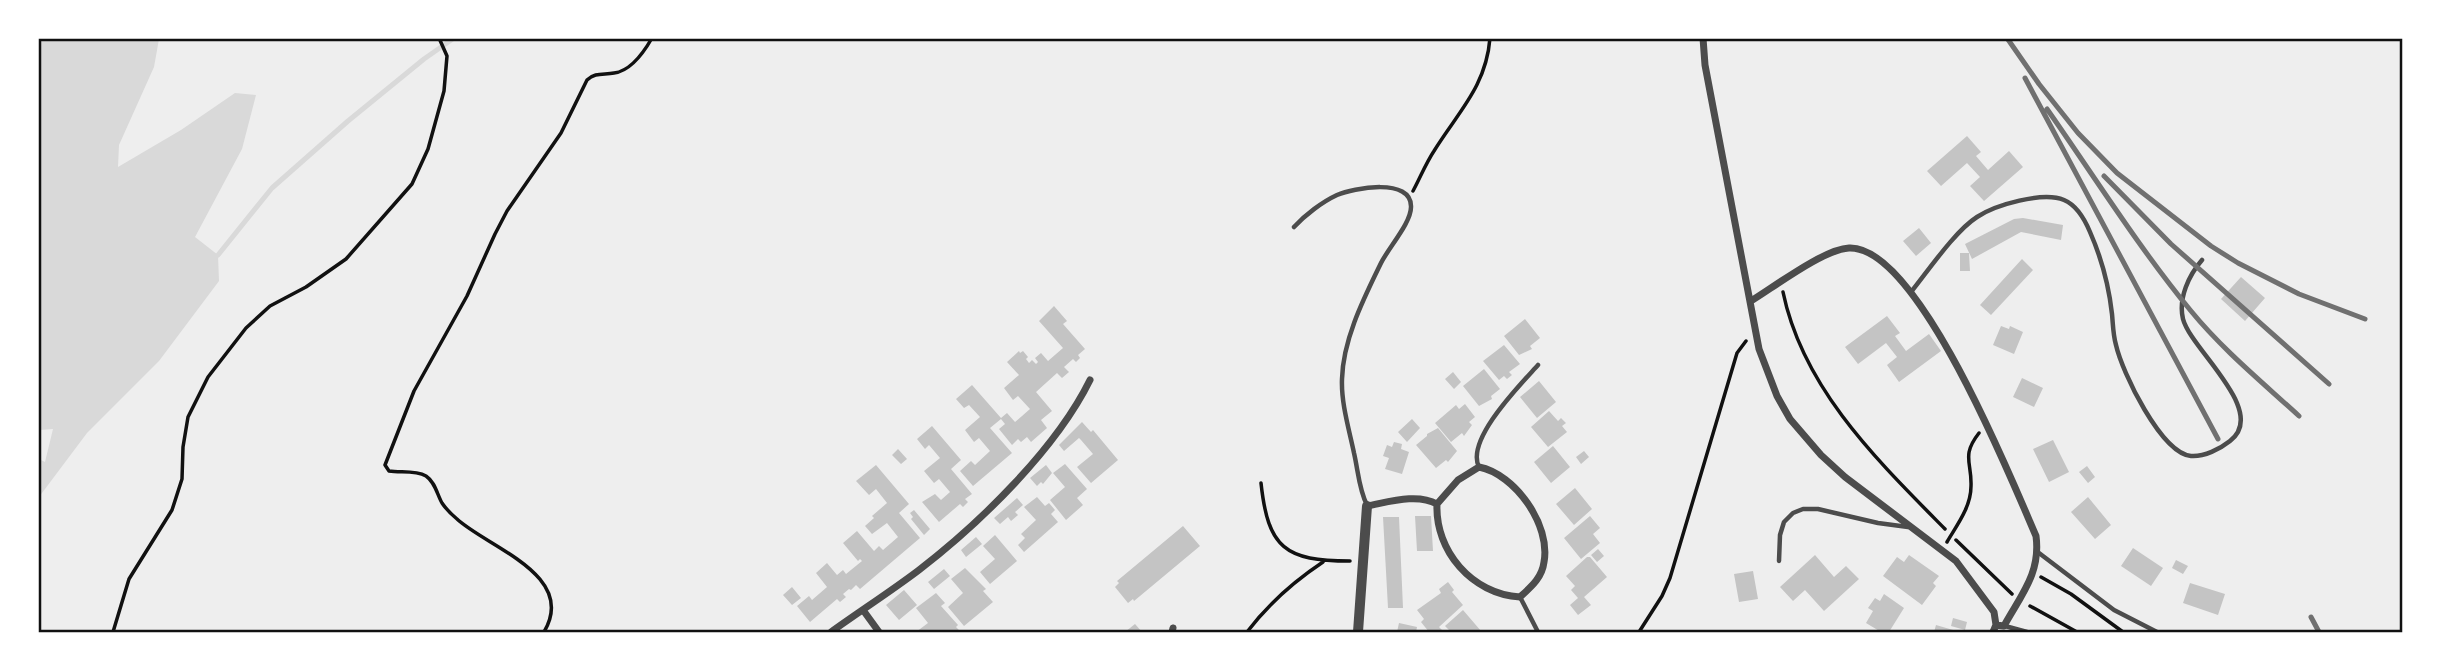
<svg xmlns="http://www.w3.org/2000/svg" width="2441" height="671" viewBox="0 0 2441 671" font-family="'Crimson Pro',serif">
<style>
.green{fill:#eee}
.water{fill:#d9d9d9}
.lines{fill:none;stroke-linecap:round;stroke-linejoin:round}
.stream{stroke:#d9d9d9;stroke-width:5}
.building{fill:#c4c4c4}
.path{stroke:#111;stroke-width:3.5}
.service{stroke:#4c4c4c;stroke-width:4.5}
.minor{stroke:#4c4c4c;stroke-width:7}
.tertiary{stroke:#4c4c4c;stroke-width:10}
.rail{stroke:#707070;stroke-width:5}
.neatline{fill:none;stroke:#111;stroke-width:2.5}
</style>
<rect width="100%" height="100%" fill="#fff"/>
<!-- green -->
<path class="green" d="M38 39H2402V632H39Z"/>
<!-- water -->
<path class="water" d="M39 38 159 39 154 67 119 145 118 167 181 130 235 93 256 95 242 149 195 237 218 255 219 281 159 361 87 433 39 497V459L45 462 53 429 40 430 39 433Z"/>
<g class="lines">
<!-- stream -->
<path class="stream" d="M218 255 272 188 348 121 424 59 454 38"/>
</g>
<!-- building -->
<path class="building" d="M1967 136 1981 152 1976 156 1988 170 2009 151 2023 167 1984 201 1970 186 1980 177 1967 163 1941 186 1927 171Z
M2023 218 2063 225 2061 240 2021 232 1972 259 1965 244 2014 219Z
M1919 228 1931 243 1916 256 1903 241Z
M1960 253H1969L1970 271H1960Z
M2022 259 2033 270 1991 315 1980 305Z
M2241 277 2265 298 2245 321 2221 299Z
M1054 306 1067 321 1063 324 1085 349 1078 355 1080 358 1076 362 1073 359 1064 367 1069 372 1062 378 1057 373 1036 392 1052 411 1041 420 1047 428 1031 442 1027 437 1021 442 1018 439 1012 445 999 429 1005 424 1001 419 990 428 1012 453 973 486 960 471 971 461 975 465 990 451 979 438 974 442 965 430 980 417 969 405 964 408 956 399 972 385 1001 418 1007 413 1015 422 1030 409 1018 396 1013 400 1004 388 1019 375 1007 362 1019 351 1020 353 1023 351 1028 357 1026 359 1029 363 1032 360 1036 364 1038 362 1035 358 1041 353 1048 361 1063 348 1039 321Z
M1887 316 1900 333 1895 336 1906 351 1929 334 1941 351 1899 382 1887 365 1897 357 1886 343 1858 364 1845 347Z
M1525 319 1540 338 1530 346 1532 349 1519 355 1504 336Z
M2001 326 2009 329 2010 326 2023 332 2014 354 1993 345Z
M1504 345 1520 364 1509 372 1512 375 1507 379 1504 376 1499 380 1483 361Z
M1484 369 1500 389 1491 396 1492 399 1479 406 1463 386Z
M1453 372 1461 382 1454 389 1445 379Z
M2022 378 2043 388 2034 407 2013 397Z
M1539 381 1556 402 1537 418 1520 397Z
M1465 404 1475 417 1469 422 1472 425 1464 436 1462 433 1451 442 1435 423 1456 405 1459 409Z
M1549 411 1558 421 1561 418 1566 423 1562 426 1567 432 1548 447 1531 427Z
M1412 419 1420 428 1407 442 1398 432Z
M1082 422 1091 432 1093 430 1118 460 1091 483 1077 467 1093 454 1081 440 1079 438 1064 451 1059 445Z
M932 426 961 460 951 469 972 494 965 499 968 502 963 507 960 504 939 522 922 502 935 494 941 500 950 492 939 479 934 483 924 471 940 458 929 445 925 449 917 439Z
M1438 428 1457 451 1448 462 1446 460 1436 468 1416 445 1427 436V434Z
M2053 440 2069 472 2049 482 2033 449Z
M1394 442 1402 444 1401 449 1409 452 1402 474 1385 469 1389 458 1383 456 1387 445 1392 447Z
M1553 446 1570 467 1551 483 1534 462Z
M898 449 907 459 901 464 892 455Z
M1584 451 1589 457 1581 464 1576 457Z
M1065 464 1087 489 1077 498 1083 505 1066 520 1050 500 1065 487 1053 473Z
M876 465 909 504 899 513 920 538 860 589 856 585 851 590 849 589 843 594 846 597 840 602 837 599 810 622 797 606 809 596 812 600 827 587 816 573 827 563 837 575 843 570 846 574 862 561 860 559 858 561 843 543 857 531 874 551 879 546 883 550 898 537 887 523 872 534 865 526 874 518 872 516 887 503 876 489 869 495 856 481Z
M1046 465 1052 473 1043 484 1041 482 1037 486 1030 478Z
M2087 466 2095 477 2088 483 2079 472Z
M1575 488 1592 509 1574 525 1556 504Z
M1037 497 1045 506 1049 503 1055 510 1051 514 1058 522 1024 552 1018 545 1025 538 1021 534 1036 520 1024 507Z
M2088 497 2111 525 2095 539 2071 512Z
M1017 498 1023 505 1015 512 1018 515 1011 521 1008 517 1000 524 994 518Z
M914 510 930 529 924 535 911 519 913 517 910 513Z
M1415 516H1431L1433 551H1417Z
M1590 516 1600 528 1593 534 1600 543 1581 559 1564 538Z
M1383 517H1399L1403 608H1388Z
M1183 526 1200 546 1134 601 1133 599 1128 603 1115 587 1119 583 1117 581Z
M995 535 1017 561 990 584 980 572 995 559 983 546Z
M976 537 982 544 966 557 961 550Z
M2133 548 2163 568 2151 586 2121 566Z
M1598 549 1604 556 1597 562 1591 555Z
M1815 555 1834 577 1846 566 1859 579 1824 611 1805 590 1793 601 1780 587Z
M1909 555 1939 576 1933 583 1936 586 1922 605 1883 576 1897 557 1904 562Z
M1587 557H1590L1607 577 1584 597 1591 605 1578 615 1570 605 1578 598 1571 590 1575 586 1566 576Z
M2176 560 2188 566 2183 574 2172 568Z
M965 568 986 589 983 591 993 602 964 626 948 607 963 593 951 579Z
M944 569 950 576 934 589 928 582Z
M1753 571 1758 599 1739 602 1734 574Z
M1448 582 1454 590 1452 592 1463 605 1439 627 1443 631 1441 632H1429L1421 622 1424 619 1417 610 1441 593 1439 589Z
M2190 583 2225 594 2218 615 2183 603Z
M792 587 801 598 792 605 783 595Z
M904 590 917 605 899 620 886 605Z
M936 593 945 603 941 606 958 625 956 627 961 632H916L928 623 916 608Z
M1884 594 1904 608 1889 632H1881L1866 623 1873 611 1868 608 1875 598 1880 601Z
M1463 610 1481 631 1479 632H1451L1445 626Z
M1953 618 1967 622 1965 630 1951 626Z
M1399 623 1417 627 1416 632H1397Z
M1135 624 1142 632H1125Z
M1936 625 1960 632H1934Z"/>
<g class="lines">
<!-- path -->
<path class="path" d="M1413 191C1420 178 1426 163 1434 151 1458 112 1486 87 1490 38
M1783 292C1803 389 1878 461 1945 529
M1261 483C1268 548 1285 561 1350 561
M1956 540 2012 594
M1947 542C1957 525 1971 507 1971 486 1972 462 1961 456 1979 433
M2041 577 2071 594 2123 632
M2030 606 2077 632
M113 632 129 579 172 510 182 479 183 447 188 417 208 377 246 328 270 306 306 287 346 259 412 184 428 149 444 91 447 56 439 38
M544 632C578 575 487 547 457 519 451 514 446 509 442 503 437 494 435 482 426 476 415 470 400 473 389 471L385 465 414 391 467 296 495 234 507 211 561 133 587 80C595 72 604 75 614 73 631 71 644 52 652 38
M1247 632C1269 603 1293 582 1323 562
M1639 632 1662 596 1670 578 1737 353 1746 341"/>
<!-- service -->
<path class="service" d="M1294 227C1305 215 1322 202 1337 195 1353 188 1412 177 1411 207 1411 223 1389 247 1381 263 1364 298 1343 339 1342 379 1341 403 1349 429 1354 453 1358 470 1359 490 1367 505
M1911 292C1928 271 1955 231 1977 217 1995 205 2043 191 2064 200 2076 205 2085 220 2090 232 2101 257 2109 287 2112 314 2113 324 2113 335 2116 345 2122 372 2161 453 2191 456 2204 457 2220 449 2230 441 2269 411 2191 350 2183 319 2178 298 2189 275 2202 260
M1479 467C1465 440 1521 384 1538 365
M2039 553 2114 610 2157 632
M1779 561 1780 535 1784 522 1793 513 1803 509H1818L1878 523 1908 527
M1520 597 1538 632
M2005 626 2027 632"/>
<!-- minor -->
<path class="minor" d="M1703 38 1705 65 1759 349 1777 396 1790 419 1821 455 1845 477 1956 561 1994 612 1996 625 1993 632
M1751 301C1774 287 1824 249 1849 248 1918 245 2012 481 2036 536 2041 573 2021 595 2004 626L1996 625
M1479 467C1515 474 1551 525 1544 562 1542 578 1531 587 1520 597 1472 594 1435 551 1437 504L1458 480Z
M1367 506C1389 502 1417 493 1437 504
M863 610 879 632
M831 632C860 611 890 592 919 570 980 523 1056 449 1090 380
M1172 632 1173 628"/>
<!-- tertiary -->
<path class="tertiary" d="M1358 632 1367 506"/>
<!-- rail -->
<path class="rail" d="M2007 38 2039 84 2078 133 2117 173 2211 246 2238 263 2299 294 2365 319
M2025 78 2218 439
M2047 109C2094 176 2139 248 2191 311 2223 350 2262 382 2299 416
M2104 176 2171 244 2329 384
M2311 617 2319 632"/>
</g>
<!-- border -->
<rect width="2441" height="671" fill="none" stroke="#ffffff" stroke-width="80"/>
<rect x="40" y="40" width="2361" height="591" class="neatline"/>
</svg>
